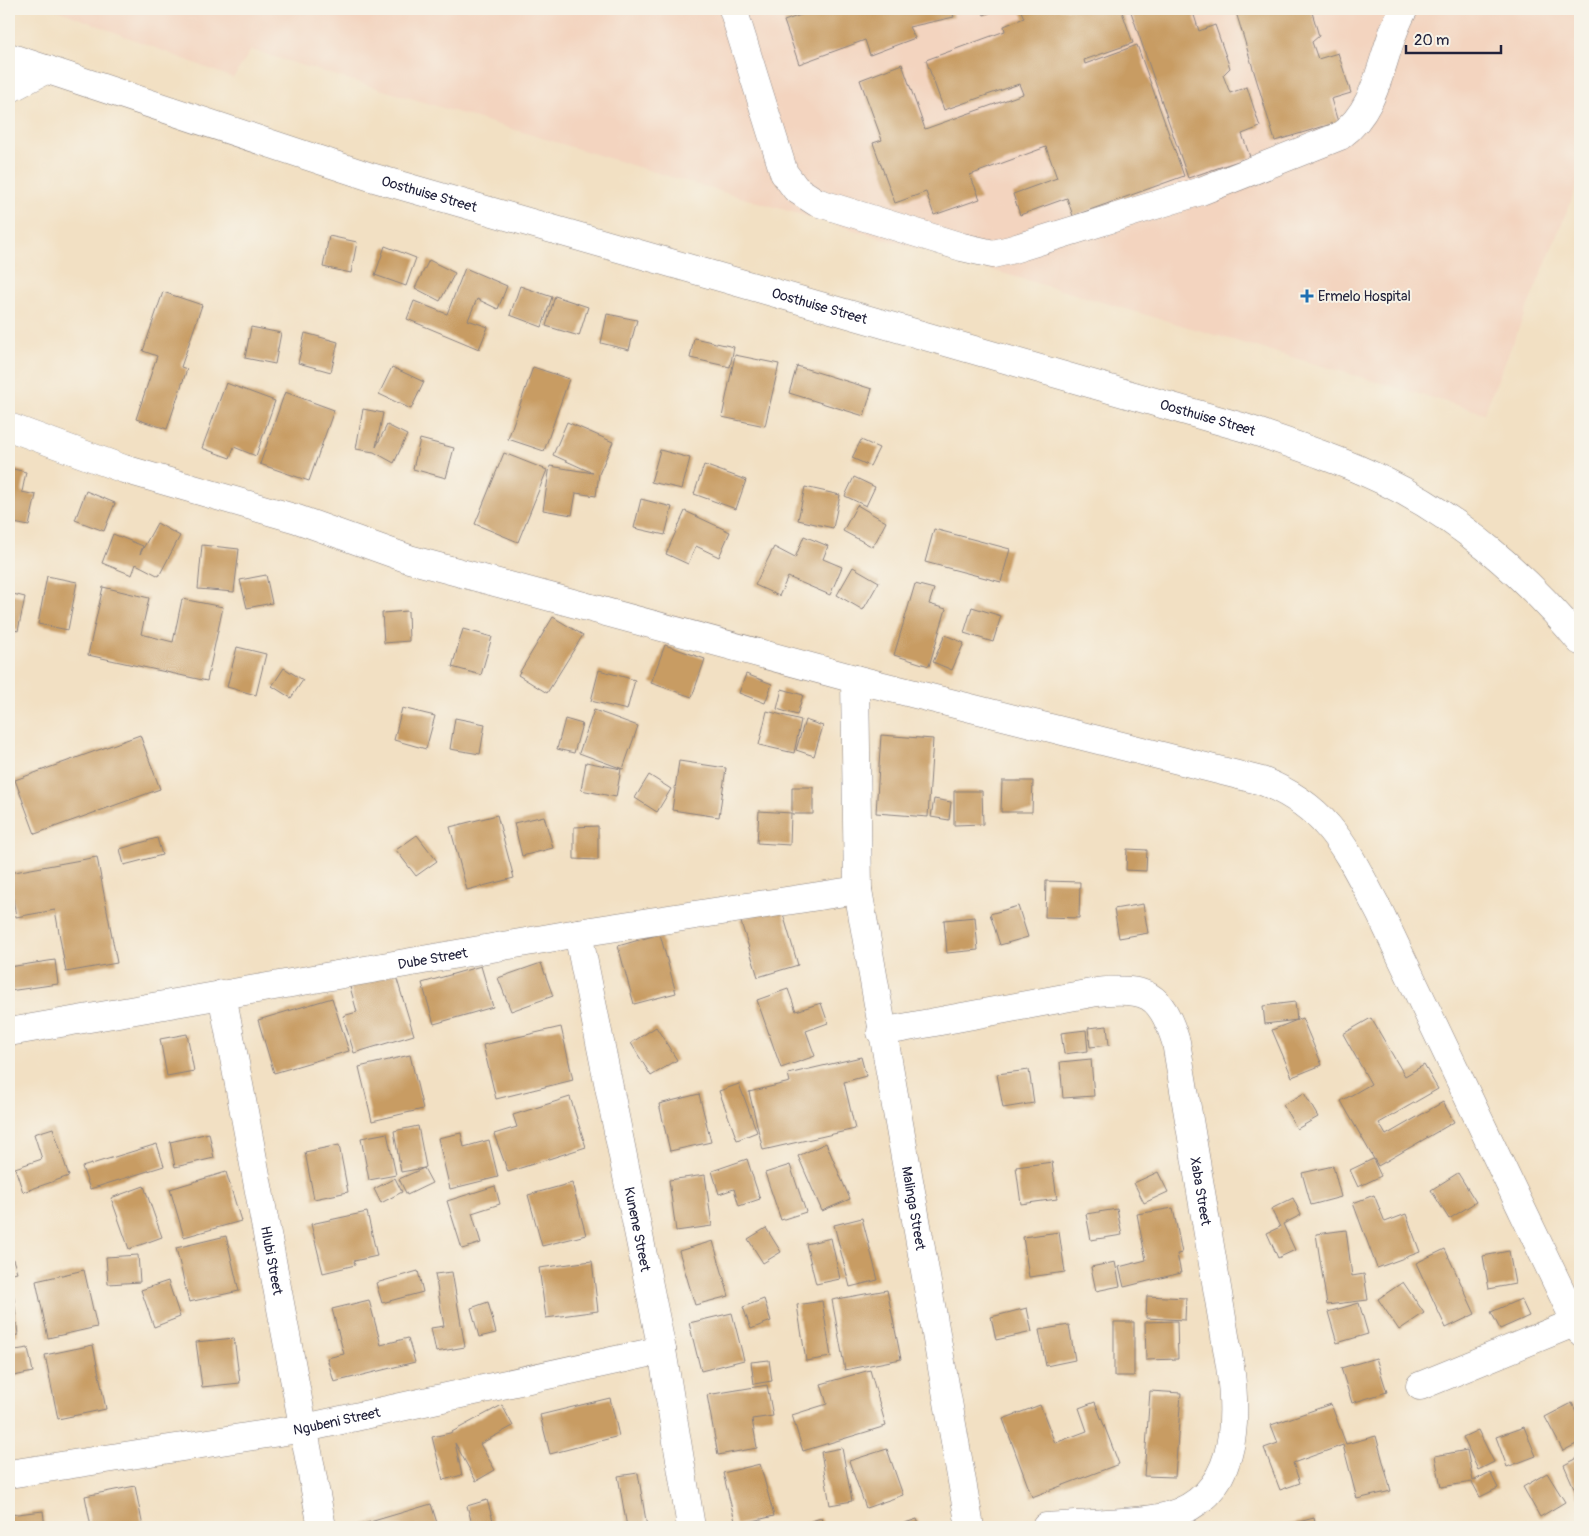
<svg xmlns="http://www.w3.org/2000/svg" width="1589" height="1536" viewBox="0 0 1589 1536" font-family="Pangolin,sans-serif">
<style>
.built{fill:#f3d4bf}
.building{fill:#c89c64}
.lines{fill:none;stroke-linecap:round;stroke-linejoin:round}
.minor-casing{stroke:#8a817f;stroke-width:29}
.minor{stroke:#fff;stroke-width:28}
.poi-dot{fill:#1f6fb2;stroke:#f7f3e8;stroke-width:2}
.labels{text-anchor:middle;stroke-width:4;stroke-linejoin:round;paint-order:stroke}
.street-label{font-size:14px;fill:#22223b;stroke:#f7f3e8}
.poi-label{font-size:14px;fill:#22223b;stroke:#f7f3e8;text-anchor:start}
</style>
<rect width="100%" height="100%" fill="#f7f3e8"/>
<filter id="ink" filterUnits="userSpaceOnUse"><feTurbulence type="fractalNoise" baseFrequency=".02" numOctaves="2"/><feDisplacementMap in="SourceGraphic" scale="10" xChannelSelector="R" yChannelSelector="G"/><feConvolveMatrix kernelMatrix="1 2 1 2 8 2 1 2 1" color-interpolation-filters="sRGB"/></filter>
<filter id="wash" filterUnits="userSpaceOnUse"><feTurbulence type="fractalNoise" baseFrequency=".0096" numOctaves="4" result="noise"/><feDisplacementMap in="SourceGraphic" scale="20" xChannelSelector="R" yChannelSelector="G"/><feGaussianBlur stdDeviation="1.12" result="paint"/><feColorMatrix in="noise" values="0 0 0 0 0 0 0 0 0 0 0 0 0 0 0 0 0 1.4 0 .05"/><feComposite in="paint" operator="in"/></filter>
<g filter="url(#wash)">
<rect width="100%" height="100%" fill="#f2e0c3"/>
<!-- built -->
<path class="built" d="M55 9H1580V179L1484 413 668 176 251 50 233 78Z"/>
<g id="blocks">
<!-- building -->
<path class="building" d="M817 9H951L954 17 909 27 915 38 870 55 865 40 799 64 784 21Z
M982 9H1000L984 15Z
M1020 9H1121L1133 43 1084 60 1085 64 1137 45 1184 176 1073 216 1067 198 1020 215 1013 194 1057 178 1046 147 970 175 980 199 934 215 926 192 895 203 873 143 882 140 860 80 902 64 925 129 1023 94 1019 84 944 110 926 60 1005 31 1004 26 1024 18Z
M1130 9H1192L1199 31 1215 25 1230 68 1223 75 1230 93 1247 87 1260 127 1242 134 1250 157 1188 178Z
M1235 9H1311L1319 36 1312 42 1318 59 1338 53 1351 93 1331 99 1338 122 1275 141Z
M329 236 357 242 351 273 323 267Z
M385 246 416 258 406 286 375 275Z
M429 260 455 273 440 301 415 288Z
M465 268 507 286 498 309 477 299 468 320 488 327 479 349 407 319 414 301 447 314Z
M520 286 552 297 542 327 510 315Z
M163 292 202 305 181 367 187 369 167 429 136 419 157 356 143 351Z
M555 296 588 307 579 336 546 326Z
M607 314 637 320 629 350 601 343Z
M251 327 281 333 275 364 245 358Z
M305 333 338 342 331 372 298 363Z
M694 338 734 347 730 367 690 358Z
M735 355 779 364 765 426 722 417Z
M797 366 872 389 864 416 789 393Z
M392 367 424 382 411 409 379 394Z
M533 367 569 379 544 451 508 439Z
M226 383 275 401 256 456 234 447 230 458 202 448Z
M285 392 334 410 309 481 260 464Z
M363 409 383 413 376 447 387 425 407 435 394 463 374 452 356 449Z
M567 422 613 442 599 474 596 496 576 493 572 515 543 510 550 466 593 473 553 455Z
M420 439 454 448 446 478 413 469Z
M861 440 879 448 870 466 852 458Z
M660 450 690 458 682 489 651 482Z
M504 453 547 470 518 542 475 524Z
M704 465 746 480 736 509 694 494Z
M9 468 26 472 22 492 36 495 29 526 9 522Z
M854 477 875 487 866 506 845 496Z
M805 487 840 495 833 528 798 520Z
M86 491 115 503 104 531 75 520Z
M641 499 672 507 665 535 634 528Z
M857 505 886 522 873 547 843 531Z
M685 511 730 532 719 557 696 546 688 564 666 554Z
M157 523 180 536 159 576 136 564 132 575 102 563 113 534 143 546 140 554Z
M934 529 1010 549 1001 582 925 562Z
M804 536 828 546 823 559 842 567 830 595 788 577 779 596 755 585 774 547 795 558Z
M202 545 239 549 234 592 198 589Z
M853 567 879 582 863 610 837 595Z
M266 575 272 603 247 608 240 580Z
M47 576 77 582 68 630 38 624Z
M915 584 934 589 929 604 946 609 929 666 894 655Z
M103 587 149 598 141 634 173 642 182 599 223 607 207 681 88 655Z
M9 593 25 597 18 631 9 628Z
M972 607 1001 616 993 642 964 633Z
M408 611 409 641 384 643 382 613Z
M553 617 583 635 547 693 518 675Z
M463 629 492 637 481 675 452 667Z
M945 635 964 643 952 670 933 662Z
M665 645 705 659 692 697 651 683Z
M237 647 266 654 256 695 227 687Z
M284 668 303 680 291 698 272 686Z
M599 670 635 680 627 710 591 701Z
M746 674 772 684 765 703 739 693Z
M782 689 803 695 797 715 777 709Z
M402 708 435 716 426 749 394 740Z
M594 710 638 726 623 769 579 753Z
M767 711 801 720 794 753 759 745Z
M455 718 485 724 480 754 450 749Z
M565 719 582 724 574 753 557 749Z
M805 720 823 726 814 756 796 750Z
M140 735 160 789 35 834 15 780Z
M881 735 933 739 928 817 876 813Z
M679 761 726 768 719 817 672 810Z
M586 762 621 769 616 797 581 790Z
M649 775 671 789 657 812 635 798Z
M1002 781H1033L1032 812H1001Z
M792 787H813V814H792Z
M954 791H982L983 824 954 825Z
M934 799 951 802 949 820 931 817Z
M759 811 791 813 790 845 757 843Z
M497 815 514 878 467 890 450 827Z
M544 816 553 848 522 856 514 823Z
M598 826V860L574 859V827Z
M417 835 437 861 416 876 396 850Z
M157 838 162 855 124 865 120 849Z
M1127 849 1147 850 1146 871 1126 870Z
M97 857 117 963 66 972 55 910 16 917 9 873Z
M1046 881 1080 882 1079 918 1045 917Z
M1143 904 1148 933 1119 938 1114 909Z
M1018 906 1028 937 1000 945 990 914Z
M781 907 798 965 758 977 740 919Z
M975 917 978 950 947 953 944 920Z
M660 934 676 993 634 1004 618 946Z
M55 960 58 984 9 991V967Z
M541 963 553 996 511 1011 498 978Z
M481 966 493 1007 434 1024 422 983Z
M395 973 414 1035 354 1053 343 1016 357 1012 350 987Z
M788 989 796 1011 821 1003 828 1023 806 1031 815 1056 781 1068 757 1000Z
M332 998 349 1051 274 1073 258 1020Z
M1295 1002 1297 1020 1265 1024 1263 1006Z
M1302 1018 1322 1065 1292 1077 1272 1030Z
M1371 1018 1405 1076 1424 1065 1438 1089 1379 1123 1386 1135 1443 1102 1454 1122 1378 1166 1341 1101 1371 1084 1343 1034Z
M1107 1026 1109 1045 1090 1047 1088 1028Z
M561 1027 573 1080 496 1099 483 1045Z
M656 1027 677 1060 651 1076 631 1043Z
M1086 1030 1088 1051 1064 1054 1061 1033Z
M187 1034 194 1071 167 1076 160 1039Z
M410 1055 423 1109 372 1121 359 1067Z
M861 1057 866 1076 844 1082 855 1129 763 1150 749 1092 790 1082 788 1074Z
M1091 1059 1094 1096 1063 1098 1060 1062Z
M1029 1070 1034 1103 1003 1108 997 1074Z
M739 1084 757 1132 737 1140 719 1091Z
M1304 1093 1318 1117 1297 1129 1283 1105Z
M699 1094 711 1142 670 1151 659 1104Z
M570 1097 586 1147 508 1172 494 1134 517 1127 513 1115Z
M418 1126 426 1167 424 1168 432 1183 407 1195 399 1179 424 1168 401 1172 394 1131Z
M53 1128 69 1176 23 1192 15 1168 42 1159 34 1134Z
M209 1133 214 1158 175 1167 170 1142Z
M387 1133 396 1175 369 1180 361 1138Z
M461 1133 464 1147 489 1140 498 1177 450 1189 438 1138Z
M826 1143 850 1199 822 1211 798 1156Z
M157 1144 164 1166 90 1189 82 1167Z
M339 1145 348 1192 314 1199 305 1152Z
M747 1159 760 1199 739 1206 734 1189 719 1194 712 1171Z
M1373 1159 1381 1176 1358 1187 1350 1170Z
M1052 1162 1057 1199 1021 1204 1016 1167Z
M790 1165 806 1212 781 1220 765 1173Z
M1333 1166 1341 1197 1311 1205 1302 1173Z
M226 1172 241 1221 184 1237 170 1189Z
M1158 1172 1168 1192 1144 1203 1134 1183Z
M1458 1173 1476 1202 1449 1219 1431 1190Z
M705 1175 712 1226 676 1231 669 1180Z
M395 1178 402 1192 381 1203 374 1189Z
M572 1183 586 1235 542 1246 528 1195Z
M144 1186 162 1237 129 1249 111 1198Z
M495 1186 500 1204 472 1213 481 1243 462 1249 447 1201Z
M1374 1195 1385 1222 1406 1214 1420 1252 1377 1268 1353 1203Z
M1293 1198 1301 1215 1283 1224 1295 1250 1278 1258 1267 1233 1280 1227 1271 1209Z
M1173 1208 1182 1253 1177 1254 1181 1273 1124 1287 1119 1267 1146 1260 1137 1214Z
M1117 1209 1122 1235 1091 1240 1086 1214Z
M367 1212 377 1256 354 1261 355 1265 323 1273 311 1224Z
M862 1218 878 1280 850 1287 834 1225Z
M766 1228 781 1252 763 1263 748 1239Z
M1346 1230 1352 1276 1364 1274 1368 1300 1327 1305 1316 1234Z
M1059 1232 1065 1272 1029 1277 1023 1237Z
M226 1236 239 1291 189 1302 176 1248Z
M831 1238 840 1279 816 1284 806 1244Z
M713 1241 729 1296 695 1305 679 1251Z
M9 1247 17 1272 9 1274Z
M1445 1249 1475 1314 1446 1328 1416 1263Z
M1509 1251 1515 1284 1489 1289 1483 1256Z
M138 1255 140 1282 108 1284 106 1257Z
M592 1261 598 1311 546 1318 539 1268Z
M1115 1262 1120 1286 1096 1291 1091 1267Z
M84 1270 97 1327 48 1338 36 1281Z
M418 1271 423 1292 382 1303 376 1283Z
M452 1272 465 1347 436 1352 431 1328 444 1326 435 1274Z
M9 1281H12L18 1335 9 1336Z
M168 1281 180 1317 154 1327 141 1290Z
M1403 1282 1424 1313 1399 1330 1378 1299Z
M887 1290 901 1359 845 1370 832 1300Z
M1147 1296 1186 1298 1185 1320 1146 1318Z
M764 1299 771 1321 751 1329 743 1307Z
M1521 1299 1529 1316 1500 1329 1491 1312Z
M369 1300 381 1345 408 1338 415 1362 334 1382 327 1358 344 1354 332 1309Z
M822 1301 831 1357 806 1361 797 1305Z
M488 1302 496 1333 479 1337 471 1308Z
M1359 1303 1368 1334 1337 1343 1328 1312Z
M1027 1308 1032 1332 996 1340 991 1317Z
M732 1313 744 1360 701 1371 689 1323Z
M1177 1321 1178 1359 1146 1360 1145 1322Z
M1114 1322H1134V1376H1114Z
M1069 1325 1075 1360 1046 1366 1039 1330Z
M234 1338 240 1383 202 1387 196 1342Z
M93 1345 106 1409 58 1419 45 1355Z
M28 1348 33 1372 9 1377V1351Z
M1376 1358 1387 1392 1352 1403 1341 1368Z
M769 1360 772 1381 754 1384 751 1362Z
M870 1370 886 1426 803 1451 792 1415 827 1404 821 1384Z
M767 1385 773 1416 752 1419 757 1448 718 1455 707 1395Z
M1150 1391 1181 1393 1175 1477 1144 1476Z
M610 1398 619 1436 550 1454 540 1415Z
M1095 1402 1119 1464 1032 1497 1003 1419 1040 1405 1055 1443 1087 1431 1079 1408Z
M1572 1403 1580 1419V1442L1563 1451 1545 1417Z
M1331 1404 1346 1444 1376 1436 1391 1491 1357 1499 1343 1445 1293 1463 1300 1483 1280 1490 1264 1448 1278 1443 1271 1425Z
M502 1405 513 1426 480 1444 495 1470 476 1481 455 1443 462 1475 443 1480 432 1437 450 1433Z
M1524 1427 1536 1456 1507 1467 1496 1437Z
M1478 1430 1494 1462 1478 1470 1463 1437Z
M842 1448 852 1501 830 1505 821 1452Z
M887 1449 903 1495 866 1508 849 1461Z
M1467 1450 1473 1481 1490 1472 1498 1488 1480 1497 1472 1482 1441 1487 1435 1456Z
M1580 1457V1496L1578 1497 1564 1465Z
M760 1464 774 1516 736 1525 723 1473Z
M638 1473 647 1527H627L618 1476Z
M1547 1473 1565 1502 1540 1517 1523 1487Z
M135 1486 143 1527H91L85 1496Z
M487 1500 495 1527H473L467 1506Z
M431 1504 438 1526 361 1527 360 1525Z
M43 1511 45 1527H9V1515Z
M821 1518 824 1527H792Z
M1314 1518 1316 1527H1279Z
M917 1519 920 1527H893Z"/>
</g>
</g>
<g filter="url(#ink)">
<use href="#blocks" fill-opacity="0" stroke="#8a817f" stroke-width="1"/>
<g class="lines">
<!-- minor casing -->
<g class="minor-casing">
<g id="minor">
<path d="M733 9 784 173 796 189 816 202 962 247 993 254 1010 250 1201 191 1340 136C1382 106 1380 50 1404 9"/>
<path id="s1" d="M9 57 371 177 1242 427C1289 443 1339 459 1384 481 1459 517 1527 577 1580 641"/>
<path d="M9 89 47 69"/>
<path d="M9 427 124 469 297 519 409 559 855 679 1262 781C1331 808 1347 852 1380 913L1580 1331"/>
<path id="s2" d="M855 679 858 890 970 1527"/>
<path id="s3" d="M578 933 662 1350 691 1527"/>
<path id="s4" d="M222 994 322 1527"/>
<path id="s5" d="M9 1032 578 933 858 890"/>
<path id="s6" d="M881 1032 1097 992C1146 987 1161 993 1176 1042L1230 1366C1238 1424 1237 1496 1168 1516 1154 1520 1137 1521 1123 1522 1097 1524 1072 1525 1046 1527"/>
<path d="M1420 1386 1576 1322"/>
<path id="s7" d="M9 1474 305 1428 662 1350"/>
</g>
</g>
<!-- minor -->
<use href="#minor" class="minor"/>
</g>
</g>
<!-- markers -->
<path class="poi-dot" d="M1304.5 288.5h5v5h5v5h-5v5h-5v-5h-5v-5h5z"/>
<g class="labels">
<!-- street labels -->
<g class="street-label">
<text dy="5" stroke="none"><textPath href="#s1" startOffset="442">Oosthuise Street</textPath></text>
<text dy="5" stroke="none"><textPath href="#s1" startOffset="848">Oosthuise Street</textPath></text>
<text dy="5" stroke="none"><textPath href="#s1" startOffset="1252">Oosthuise Street</textPath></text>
<text dy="5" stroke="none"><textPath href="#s5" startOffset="430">Dube Street</textPath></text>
<text dy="5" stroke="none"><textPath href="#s6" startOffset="478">Xaba Street</textPath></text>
<text dy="5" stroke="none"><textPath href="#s2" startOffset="534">Malinga Street</textPath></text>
<text dy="5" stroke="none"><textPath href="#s3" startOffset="302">Kunene Street</textPath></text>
<text dy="5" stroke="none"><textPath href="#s4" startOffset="271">Hlubi Street</textPath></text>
<text dy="5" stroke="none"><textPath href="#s7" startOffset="332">Ngubeni Street</textPath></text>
</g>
<!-- poi labels -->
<g class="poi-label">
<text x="1318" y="301">Ermelo Hospital</text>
</g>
</g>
<!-- margin -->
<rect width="1589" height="1536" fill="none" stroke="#f7f3e8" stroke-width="30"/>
<!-- scale -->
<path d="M1406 45v8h95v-8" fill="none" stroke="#22223b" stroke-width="2.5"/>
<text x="1414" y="45" font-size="15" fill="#22223b" stroke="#f7f3e8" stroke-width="4" paint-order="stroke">20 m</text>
</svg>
